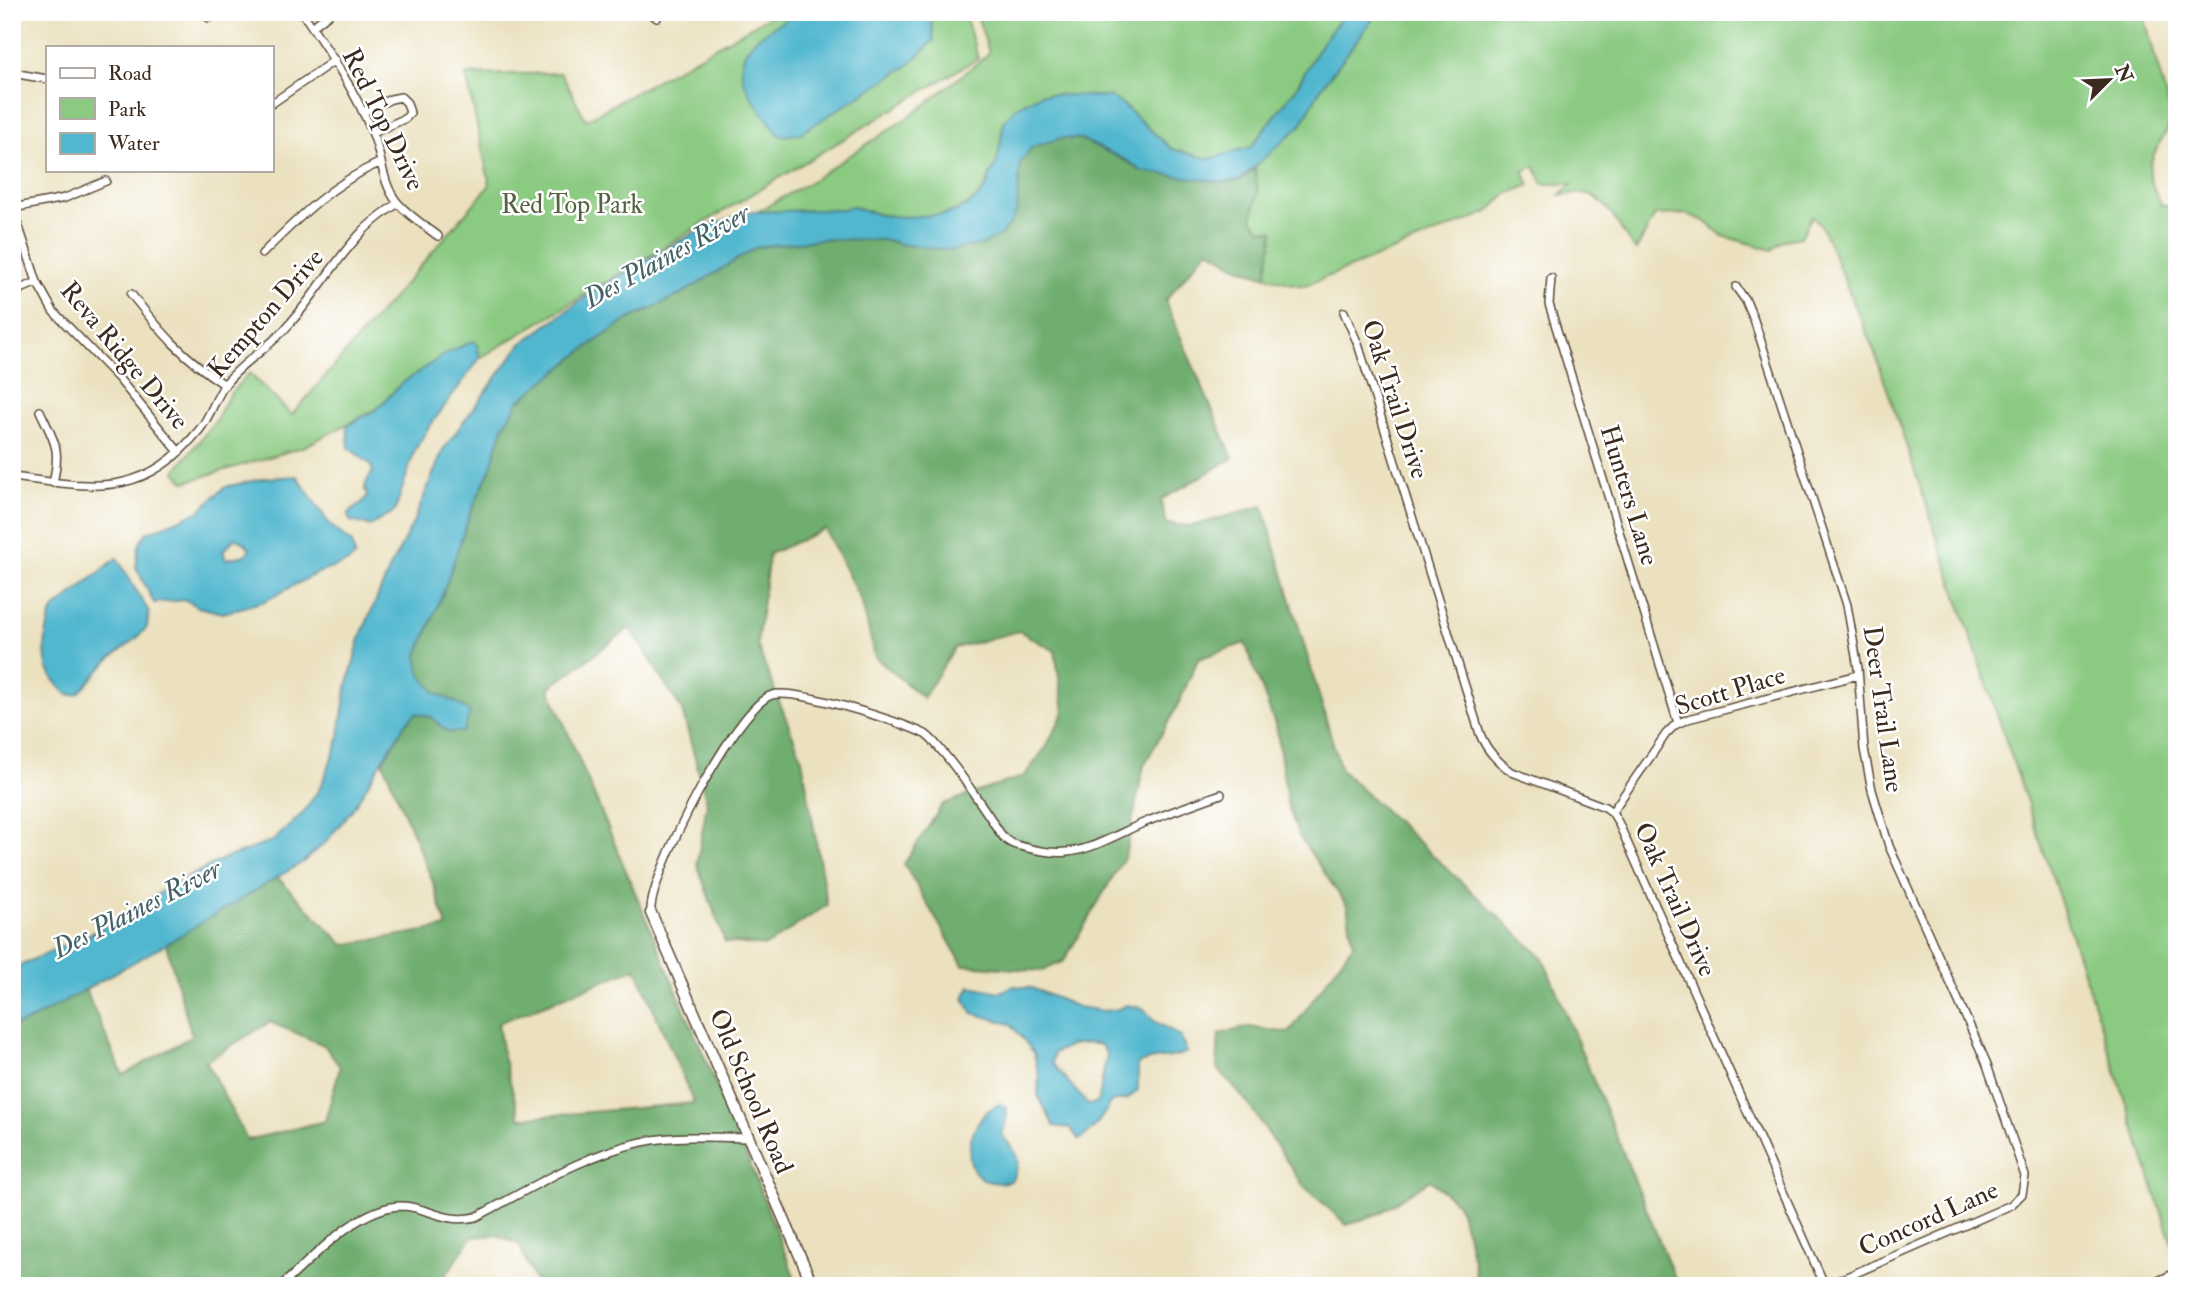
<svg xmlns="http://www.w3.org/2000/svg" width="2189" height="1298" viewBox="0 0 2189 1298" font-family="'IM FELL Double Pica',serif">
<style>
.green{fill:#8aca81;stroke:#627a50;stroke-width:2}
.forest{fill:#6fae6f;stroke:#556c46;stroke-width:2;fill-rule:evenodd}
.water{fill:#51b7cf;stroke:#467076;stroke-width:2;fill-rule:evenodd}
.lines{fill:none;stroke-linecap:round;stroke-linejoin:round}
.street-casing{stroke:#554536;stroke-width:10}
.secondary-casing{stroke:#554536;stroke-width:13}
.street{stroke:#fff;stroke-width:7}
.secondary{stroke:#fff;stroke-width:10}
.labels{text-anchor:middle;stroke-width:5;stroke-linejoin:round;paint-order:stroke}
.street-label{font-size:26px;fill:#3b2a1e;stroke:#fff}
.park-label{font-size:26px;fill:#576241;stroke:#fff}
.water-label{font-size:28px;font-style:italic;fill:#446265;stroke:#fff}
</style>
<rect width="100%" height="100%" fill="#fff"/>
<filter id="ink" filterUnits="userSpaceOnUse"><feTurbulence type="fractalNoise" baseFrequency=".0143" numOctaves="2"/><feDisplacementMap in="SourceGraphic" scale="14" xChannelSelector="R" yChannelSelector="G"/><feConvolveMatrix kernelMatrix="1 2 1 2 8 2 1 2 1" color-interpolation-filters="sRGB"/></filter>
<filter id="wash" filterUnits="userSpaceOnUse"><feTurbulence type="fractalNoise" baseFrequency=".00686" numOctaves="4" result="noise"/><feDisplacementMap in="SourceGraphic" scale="28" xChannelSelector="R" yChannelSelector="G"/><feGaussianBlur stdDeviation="1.57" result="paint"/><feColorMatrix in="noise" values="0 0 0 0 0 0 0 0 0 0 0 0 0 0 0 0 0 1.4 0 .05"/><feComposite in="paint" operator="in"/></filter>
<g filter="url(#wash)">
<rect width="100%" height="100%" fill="#ebe1bf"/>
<!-- green -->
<path class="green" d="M777 12H964L978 58 480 358 477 345 402 383 377 409 303 447 185 482 175 471 215 422 229 395 249 373 292 415 490 185 466 75 561 73 586 120Z
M976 12H1346L1321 44 1295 90 1251 147 1209 159 1172 149 1123 105 1064 95 1041 94 1004 122C1001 135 1001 152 997 164 995 169 990 173 989 178 975 220 918 220 881 215 870 213 856 204 845 209L757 212 808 183 916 112 986 56 989 52Z
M1378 12H2143L2172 120C2154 159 2138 163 2162 206H2177V1259L2058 894 1875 353 1822 227 1812 216 1801 237 1784 240 1772 250 1723 236 1705 221 1686 214 1655 215 1636 250C1620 233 1612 204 1589 194 1582 192 1568 195 1560 195L1572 184H1543L1535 166 1523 171 1530 185 1507 194 1487 213 1304 286C1269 280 1239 267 1208 249L1222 182 1301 125 1321 88Z"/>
<!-- forest -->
<path class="forest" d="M1061 138 1081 139 1128 162 1141 171 1222 182 1240 180 1255 168 1258 192 1252 219 1261 229 1274 231 1266 277 1240 268 1208 249 1165 301 1233 458 1161 500 1166 524 1192 526 1263 506 1341 770 1543 958 1678 1286H1470L1476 1275 1467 1233 1457 1203 1430 1180 1380 1213 1347 1225 1303 1185 1247 1102 1217 1068 1219 1034 1249 1027 1289 1033 1353 944 1347 906 1299 836 1287 803 1277 730 1245 643 1198 659 1178 705 1144 765 1125 856 1064 961 1042 971 963 965 904 864 943 804 1024 776 1046 747 1064 712 1055 651 1019 631 955 648 923 698 875 657 862 603 825 529 769 554 757 645 802 759 827 905 766 946 725 942 697 864 707 803 682 710 630 628 549 688 753 1172 798 1286H537L519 1244 497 1235 472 1237 438 1286H12V1027L31 1020 85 989 123 1075 192 1036 166 944 277 877 344 945 447 927 433 882 383 762 405 724 416 713 431 717 448 732H463L459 704 435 693 421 675 417 657 443 593 469 516 491 467 503 427 519 401 590 345 627 320 683 293 757 247 824 239 888 240 899 244 950 249 1017 210 1019 163 1032 147ZM636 968 694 1103 520 1118 503 1056 498 1023ZM270 1022 324 1045 340 1067 325 1121 247 1140 206 1061Z"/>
<!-- water -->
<path class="water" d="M797 12H930L934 40 909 65 799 134 780 136C760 106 720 71 756 39 768 29 784 21 797 12Z
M1346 12H1378L1321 88 1301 125 1240 180 1222 182 1141 171 1128 161 1081 139 1061 138 1032 147 1020 163 1017 210 1011 223 1001 234 984 244 950 250 899 244 888 240 824 239 757 247 683 293 627 320 590 345 519 401 503 427 491 467 469 516 443 593 417 657 421 675 435 693 459 704 470 713 463 732H448L431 717 416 713 405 724 352 810 325 843 303 862 166 944 31 1020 12 1027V969L96 931 166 889 221 860 273 841 302 814 320 788 338 743 346 690 361 635 391 566 415 519 443 450 521 344 598 288 703 228 748 212 845 209 850 206 880 215 907 217 947 214 965 207 980 196 989 182V178L997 162 1004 122 1016 107 1041 94 1111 97 1123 105 1172 149 1209 159 1251 147 1295 90 1321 44Z
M474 341 477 345 480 358 427 430 415 450 395 511 370 526 350 521 348 515C352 508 361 506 365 499 370 492 365 495 365 488 365 482 370 476 373 472L370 464 349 448 347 426 377 409 402 383 447 353Z
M297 476 330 525 352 543 355 556 349 562 315 574 265 601 223 613 198 607 186 600 154 603 136 567 139 545 146 533 198 512 225 487 265 478ZM235 538 245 543 250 549 245 555 226 559 223 551Z
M117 558 149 612 147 627 137 638 109 660 78 694 68 695C47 675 43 665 46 636 48 626 49 619 53 610Z
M970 986 1000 992 1014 986 1032 988 1078 1007 1104 1011 1118 1009 1126 1005 1143 1008 1153 1020 1180 1036 1187 1052C1172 1061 1154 1055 1138 1064V1090L1128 1099 1111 1102C1103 1116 1093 1132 1079 1140L1070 1128 1054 1126 1038 1095 1039 1077 1034 1053 1011 1024 972 1013 964 998ZM1088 1043 1101 1045 1107 1055C1101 1072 1104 1086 1097 1103L1088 1105 1052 1063 1054 1053 1071 1045Z
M1000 1104 1005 1107 1007 1114 1002 1135C1016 1153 1024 1159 1011 1181 953 1195 962 1117 1000 1104Z"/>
</g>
<g filter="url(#ink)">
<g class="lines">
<!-- street casing -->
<g class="street-casing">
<path id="street" d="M202 12 209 18
M302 12C328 50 354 89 372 132 382 154 381 182 397 202 408 215 425 226 438 236
M649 12 657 18
M312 27 331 12
M12 73 47 79
M271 104 335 60
M363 112 391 99 401 97 407 103 410 113 406 118 373 133
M12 206 37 282 53 311 119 379 179 452
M13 208 65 198 106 181
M262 254C299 217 333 183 381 162
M1551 278 1549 304 1678 723
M1736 287 1746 301 1754 320 1847 605 1858 668 1864 749 1872 790 1889 846 1986 1062 2025 1176 2022 1194 2011 1205 1826 1286
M12 293 37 282
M131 294C162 333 182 357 225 385
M1344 312 1358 344 1480 734C1487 751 1497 761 1512 772L1605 807 1612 812 1618 822 1825 1286
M40 411C55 443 61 447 53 483
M12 477C93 487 142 501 200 429 211 415 216 396 226 383 243 362 267 349 285 329 313 299 333 263 361 233 371 222 385 212 398 203
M1612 812 1666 734 1675 725 1688 719 1858 675
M651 913C647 879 737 705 772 695 796 688 900 722 925 734 931 738 935 743 940 749 958 769 972 791 987 813 993 821 998 832 1005 839 1010 843 1014 845 1020 846 1034 850 1051 854 1067 852 1092 850 1118 834 1141 824 1167 813 1194 804 1221 794
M281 1286C312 1259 358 1206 402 1206 430 1207 443 1224 476 1217 530 1189 582 1155 642 1142 676 1135 715 1137 749 1138"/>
</g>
<!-- secondary casing -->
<g class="secondary-casing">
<path id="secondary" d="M651 913 813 1286
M2151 1286 2177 1274"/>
</g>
<!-- street -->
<use href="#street" class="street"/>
<!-- secondary -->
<use href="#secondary" class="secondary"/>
</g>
</g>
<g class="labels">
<!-- street labels -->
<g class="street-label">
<text transform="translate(384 119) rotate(64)" y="9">Red Top Drive</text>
<text transform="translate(265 313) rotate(-49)" y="9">Kempton Drive</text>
<text transform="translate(125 355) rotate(50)" y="9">Reva Ridge Drive</text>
<text transform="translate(1396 399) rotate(72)" y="9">Oak Trail Drive</text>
<text transform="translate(1630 495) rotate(73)" y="9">Hunters Lane</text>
<text transform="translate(1730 690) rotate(-17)" y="9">Scott Place</text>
<text transform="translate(1884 709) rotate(82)" y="9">Deer Trail Lane</text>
<text transform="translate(1676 899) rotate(66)" y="9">Oak Trail Drive</text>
<text transform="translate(752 1091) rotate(67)" y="9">Old School Road</text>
<text transform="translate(1928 1218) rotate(-24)" y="9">Concord Lane</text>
</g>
<!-- park labels -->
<g class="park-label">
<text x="572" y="213">Red Top Park</text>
</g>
<!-- water labels -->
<g class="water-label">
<text transform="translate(666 255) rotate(-29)" y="10">Des Plaines River</text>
<text transform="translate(136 908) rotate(-27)" y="10">Des Plaines River</text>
</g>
</g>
<!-- margin -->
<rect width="2189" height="1298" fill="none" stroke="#fff" stroke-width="42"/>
<!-- legend -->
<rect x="46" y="46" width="228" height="126" fill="#ffffff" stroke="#b1aaa5" stroke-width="2"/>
<rect x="60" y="68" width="35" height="10" fill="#ffffff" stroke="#b1aaa5" stroke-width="2"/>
<text x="108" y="80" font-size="21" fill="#3b2a1e">Road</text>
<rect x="60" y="98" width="35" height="21" fill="#8aca81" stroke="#b1aaa5" stroke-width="2"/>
<text x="108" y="116" font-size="21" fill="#3b2a1e">Park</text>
<rect x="60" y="133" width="35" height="21" fill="#51b7cf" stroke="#b1aaa5" stroke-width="2"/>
<text x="108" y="150" font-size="21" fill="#3b2a1e">Water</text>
<!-- north arrow -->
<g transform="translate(2109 80) rotate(66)" stroke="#ffffff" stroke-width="5" paint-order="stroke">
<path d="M0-5L12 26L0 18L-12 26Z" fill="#3b2a1e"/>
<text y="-10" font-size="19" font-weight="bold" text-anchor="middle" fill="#3b2a1e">N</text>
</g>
</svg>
